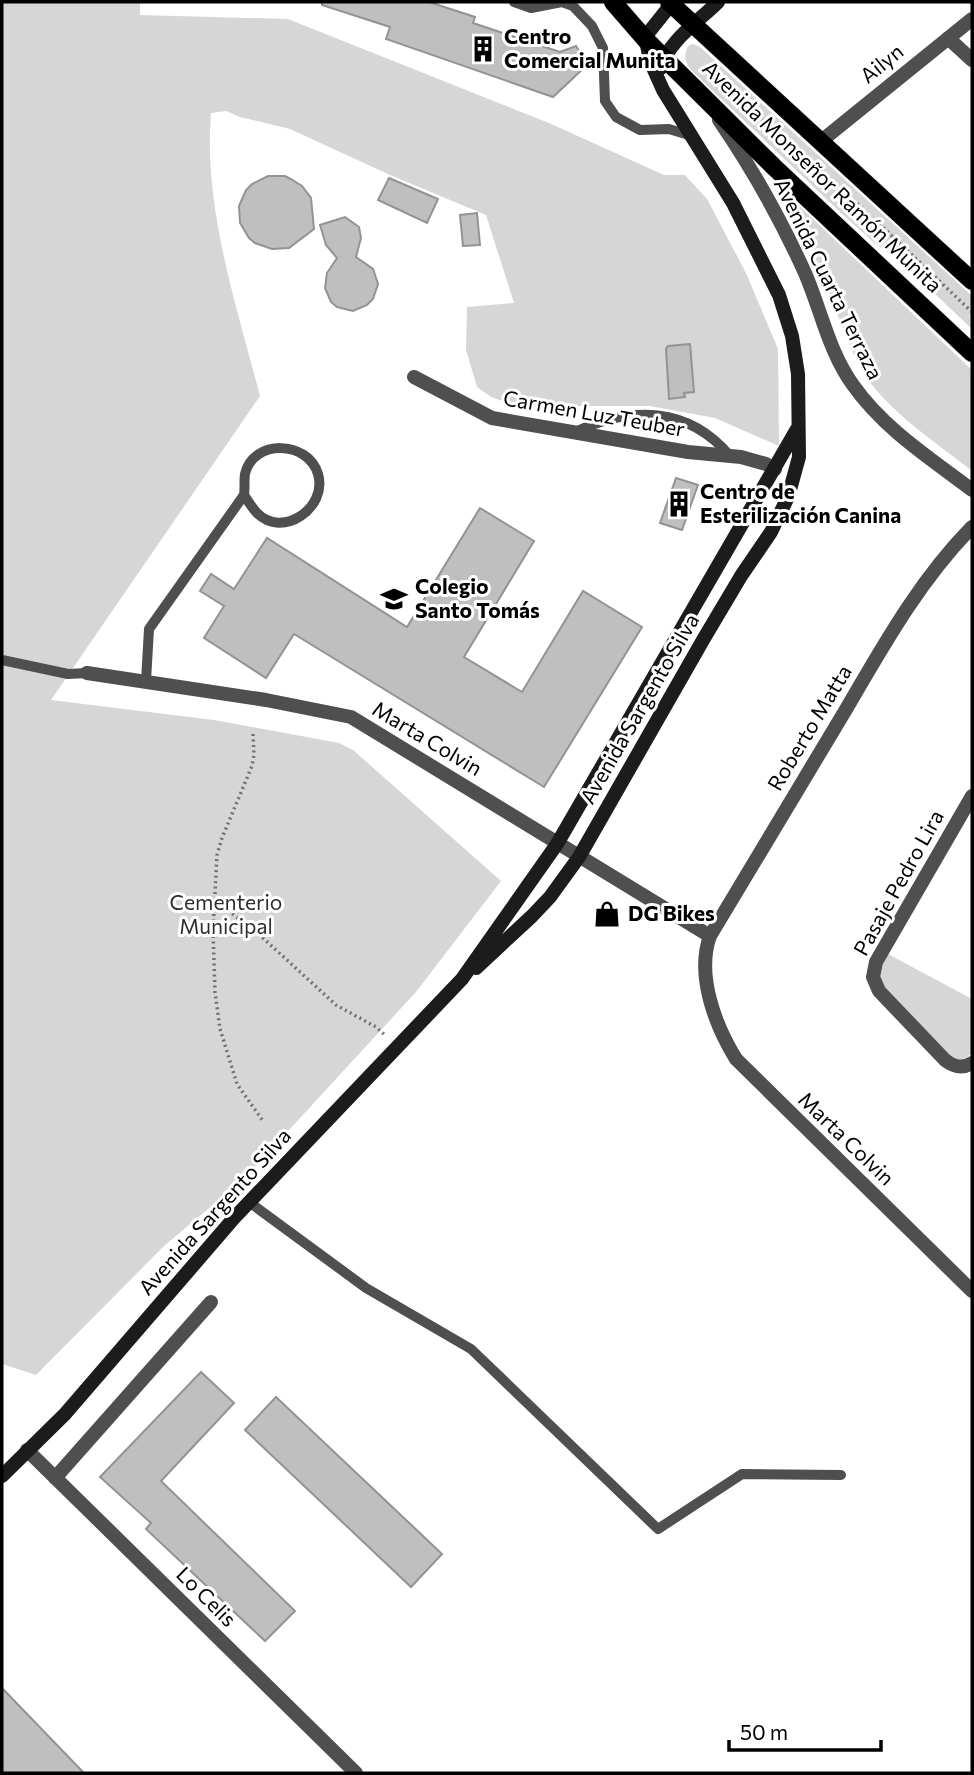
<svg xmlns="http://www.w3.org/2000/svg" width="974" height="1775" viewBox="0 0 974 1775" font-family="Commissioner,sans-serif">
<style>
.green{fill:#d6d6d6}
.building{fill:#bfbfbf;stroke:#939393;stroke-width:2}
.lines{fill:none;stroke-linecap:round;stroke-linejoin:round}
.primary-casing{stroke:#dbdbdb;stroke-width:19}
.path{stroke:#717171;stroke-width:3.5;stroke-dasharray:2 3.5;stroke-linecap:butt}
.service{stroke:#4f4f4f;stroke-width:10}
.minor{stroke:#4f4f4f;stroke-width:14}
.secondary{stroke:#1c1c1c;stroke-width:14}
.primary{stroke:#000;stroke-width:18}
.labels{text-anchor:middle;stroke-width:6;stroke-linejoin:round;paint-order:stroke}
.poi-label{font-size:21px;font-weight:bold;fill:#000;stroke:#fff;text-anchor:start}
.street-label{font-size:21px;fill:#000;stroke:#fff}
.park-label{font-size:21px;fill:#2d2d2d;stroke:#fff}
</style>
<rect width="100%" height="100%" fill="#fff"/>
<!-- green -->
<path class="green" d="M2 2H140V15L288 19 549 123 664 175H685L707 199 746 273 778 349 779 446 715 418 650 406H516L491 397 477 387 466 350 467 307 514 303 486 215 390 175 290 129 240 117 226 111 211 113C203 207 237 307 260 396L51 700 214 720 339 743 353 750 501 881 416 992 243 1180 165 1245 36 1375 2 1364Z
M693 44 700 47 972 296V329L898 259 877 245 840 212 693 72C685 63 683 57 688 46Z
M773 181 972 370V471C936 442 891 414 865 375 852 355 845 333 836 311 820 269 801 216 773 181Z
M888 954 972 999V1053C966 1059 960 1061 952 1058L881 985 879 969Z"/>
<!-- building -->
<path class="building" d="M322 2H429L475 17 473 23 560 52 576 46 588 64 553 97 386 39 390 27 322 5Z
M268 176H285L291 179 302 186 311 198 314 229 289 248 272 249 255 243 249 238 240 223 239 206 246 190 252 184Z
M389 178 438 199 427 223 378 200Z
M477 213 480 245 463 246 460 215Z
M345 217 359 227 361 238 356 257 373 269 378 284 373 299 367 305 353 311 337 307 331 302 325 288 327 273 337 258 326 245 320 225Z
M690 344 694 392 684 393 685 397 669 399 666 349 668 346Z
M676 478 698 485 682 530 660 523Z
M480 508 534 541 464 657 522 692 583 591 642 627 544 787 294 634 266 678 204 638 224 606 200 591 211 574 234 589 267 538 407 627Z
M201 1372 234 1403 161 1481 295 1611 265 1641 146 1529 151 1523 100 1477Z
M276 1397 442 1554 411 1587 245 1430Z
M2 1688 84 1773H2Z"/>
<g class="lines">
<!-- primary casing -->
<g class="primary-casing">
<path id="primary" d="M613 2 646 40 774 167 972 353
M669 2 972 281"/>
</g>
<!-- path -->
<path class="path" d="M709 72 862 208
M875 220 972 312
M253 734 254 755 252 766 222 838 217 855 213 931 215 992 220 1029 237 1084 263 1121
M215 900 264 939 336 1005 376 1027 386 1036"/>
<!-- service -->
<path class="service" d="M514 2 531 8 562 2 573 6 592 26 603 48 605 101 616 117 640 130 669 129 692 136
M575 432C631 406 688 406 730 456
M2 660 68 674 87 673
M146 681 149 629 244 495C245 488 244 480 245 474 253 439 308 440 318 474 328 508 282 539 257 513 252 508 248 501 244 495
M249 1202 366 1288 471 1349 658 1529 742 1474 841 1475"/>
<!-- minor -->
<path class="minor" d="M948 38 972 60
M719 120C752 168 781 220 805 273 821 310 829 352 853 385 884 429 930 458 972 490
M820 142 972 19
M414 377 492 418 688 452 741 457 766 464 775 469
M972 527C919 581 883 646 845 711 800 786 755 861 710 936 696 975 715 1025 736 1059L972 1291
M87 673 266 700 351 717 710 936
M972 796 876 962 873 977 879 991 945 1060C954 1067 962 1069 972 1063
M27 1450 356 1773
M55 1478 211 1302"/>
<!-- secondary -->
<path class="secondary" d="M661 68C667 42 699 21 718 2
M476 968 532 916 550 897 579 857 703 640 741 576 771 532 788 497 799 457 798 374 792 336 779 295 733 203 663 90 650 61 646 40 649 32 673 2
M2 1476 65 1414 234 1218 462 979 557 844 797 429"/>
<!-- primary -->
<use href="#primary" class="primary"/>
</g>
<!-- icons -->
<defs>
<g id="building-bare" transform="scale(2.1)"><path d="M-4-6H4V6H1V3H-1V6H-4ZM-2.5-4.3h1.7v1.8h-1.7ZM.8-4.3h1.7v1.8H.8ZM-2.5-1h1.7V.8h-1.7ZM.8-1h1.7V.8H.8Z" fill="#000" stroke="#fff" stroke-width="2.5" paint-order="stroke"/></g>
<g id="school-bare" transform="scale(2.1)"><path d="M0-5L7-2L0 1L-7-2ZM-4 1L0 2.5L4 1V4Q0 6-4 4Z" fill="#000" stroke="#fff" stroke-width="2.5" paint-order="stroke"/></g>
<g id="shop-bare" transform="scale(2.1)"><path d="M-5-2.5h2.3a2.7 3.5 0 0 1 5.4 0H5L5.5 6h-11ZM-1.5-2.5h3a1.5 2.3 0 0 0-3 0Z" fill="#000" stroke="#fff" stroke-width="2.5" paint-order="stroke"/></g>
</defs>
<g fill-rule="evenodd">
<use href="#building-bare" x="483" y="49"/>
<use href="#building-bare" x="679" y="504"/>
<use href="#school-bare" x="394" y="599"/>
<use href="#shop-bare" x="607" y="914"/>
</g>
<g class="labels">
<!-- poi labels -->
<g class="poi-label">
<text x="504" y="44">Centro<tspan x="504" dy="24">Comercial Munita</tspan></text>
<text x="700" y="499">Centro de<tspan x="700" dy="24">Esterilización Canina</tspan></text>
<text x="415" y="594">Colegio<tspan x="415" dy="24">Santo Tomás</tspan></text>
<text x="628" y="921">DG Bikes</text>
</g>
<!-- street labels -->
<g class="street-label">
<text transform="translate(882 64) rotate(-39)" y="7">Ailyn</text>
<text transform="translate(822 177) rotate(44)" y="7">Avenida Monseñor Ramón Munita</text>
<text transform="translate(828 279) rotate(64)" y="7">Avenida Cuarta Terraza</text>
<text transform="translate(594 414) rotate(10)" y="7">Carmen Luz Teuber</text>
<text transform="translate(640 709) rotate(-60)" y="7">Avenida Sargento Silva</text>
<text transform="translate(810 728) rotate(-59)" y="7">Roberto Matta</text>
<text transform="translate(427 739) rotate(31)" y="7">Marta Colvin</text>
<text transform="translate(899 883) rotate(-61)" y="7">Pasaje Pedro Lira</text>
<text transform="translate(846 1139) rotate(44)" y="7">Marta Colvin</text>
<text transform="translate(215 1212) rotate(-48)" y="7">Avenida Sargento Silva</text>
<text transform="translate(206 1597) rotate(45)" y="7">Lo Celis</text>
</g>
<!-- park labels -->
<g class="park-label">
<text x="226" y="910">Cementerio<tspan x="226" dy="24">Municipal</tspan></text>
</g>
</g>
<!-- border -->
<rect width="974" height="1775" fill="none" stroke="#000000" stroke-width="7"/>
<!-- scale -->
<path d="M729 1740v10h152v-10" fill="none" stroke="#000000" stroke-width="3.5"/>
<text x="740" y="1740" font-size="21" fill="#000000" stroke="#ffffff" stroke-width="5" paint-order="stroke">50 m</text>
</svg>
